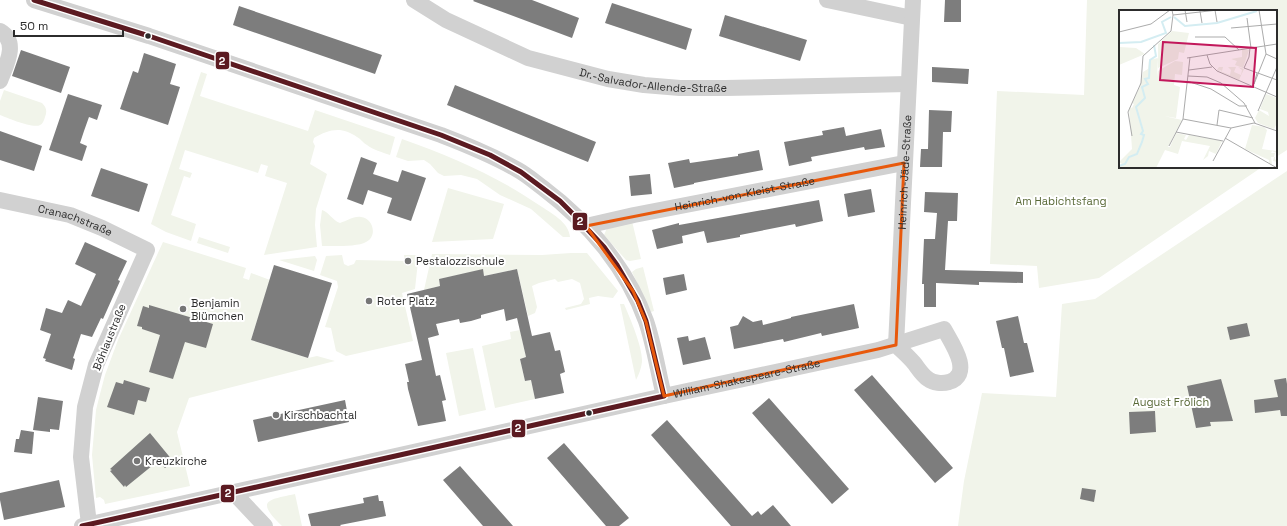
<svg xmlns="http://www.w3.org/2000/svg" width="1287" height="526" viewBox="0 0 1287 526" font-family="'Space Grotesk',sans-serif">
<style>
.green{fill:#f1f4ea}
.building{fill:#7d7d7d}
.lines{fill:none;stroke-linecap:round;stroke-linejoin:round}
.street{stroke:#d1d1d1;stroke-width:16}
.bus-1-casing{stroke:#fff;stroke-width:8}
.bus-1{stroke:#5b1a21;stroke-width:5}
.marked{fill:none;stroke:#e8590c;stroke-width:3;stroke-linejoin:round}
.bus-dot{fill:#2c2c2c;stroke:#fff;stroke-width:1.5}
.poi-dot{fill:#767676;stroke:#fff;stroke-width:1.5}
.labels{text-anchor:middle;stroke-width:4;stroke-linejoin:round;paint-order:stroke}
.street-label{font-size:11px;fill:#2c2c2c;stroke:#fff}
.park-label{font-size:11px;fill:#596937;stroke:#fff}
.poi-label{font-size:11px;fill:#2c2c2c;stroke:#fff;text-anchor:start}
.inset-river{fill:none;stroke:#d4edf2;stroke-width:2}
.inset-road{fill:none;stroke:#ababab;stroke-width:1}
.view{fill:#c2185b;fill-opacity:0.15;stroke:#c2185b;stroke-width:2}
.inset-edge{fill:none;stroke:#2c2c2c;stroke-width:2}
.line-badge{stroke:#fff;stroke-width:1.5}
.badge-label{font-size:11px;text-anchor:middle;font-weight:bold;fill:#fff}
</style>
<rect width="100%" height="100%" fill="#fff"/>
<!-- green -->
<path class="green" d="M1087 0H1287V150L1276 157V11H1120V167H1262L1099 278 1039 288 1037 266 990 264 997 91 1084 95Z
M201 72 207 74 200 96 308 131 315 110 395 137 390 155C382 152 373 150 367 145 363 143 361 139 357 137 342 126 329 129 314 138L313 142 315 146 310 164 327 174 316 209 315 225 317 247 264 255 287 183 265 176 268 166 261 164 258 173 185 150 179 169 192 173 190 178 184 176 171 215 196 224 191 241 166 232 151 224Z
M4 90 42 103C47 108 47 112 45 117 44 120 43 124 40 125 33 129 8 118 0 115V101Z
M402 139C452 157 495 175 539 205 551 213 569 222 570 237H563L531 209 500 195 477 179 461 175 444 176 438 173 430 164 424 160 408 161 396 157Z
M1287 171V526H958L964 481 982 393 1056 397 1062 304 1095 299Z
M448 188 504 204 493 239 432 242Z
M322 210C329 212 332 220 340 223 347 221 353 216 361 217 373 218 378 236 366 242 358 247 332 246 322 246L320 225Z
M632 221 641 259 630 261 626 260 604 235 607 228Z
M199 237 230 247 228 253 197 243Z
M163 242 246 268 243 278 249 280 251 273 270 280 251 340 308 358 317 356 335 361 189 398 177 432 190 486 105 504 104 500 100 497 96 498 92 455 96 410 100 394 105 375 118 340Z
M571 253H587L618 291 613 298 598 296 589 298 590 304 566 310 565 308 581 304 584 299 580 283 572 279 558 282 555 279 539 283 532 286 537 307 535 313 528 316 517 269 484 276 482 270 439 279 440 286 424 290 432 254 542 255Z
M342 255 344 264 348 266 354 264 356 260 405 261 404 255H417L418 261 415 289 402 293 413 341 346 356 336 351 331 328 325 327 338 287 337 281 320 275 326 256Z
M315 256 317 260 314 271 279 260Z
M643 267 654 311 651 312 632 272 636 269Z
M620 304H624C630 318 643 348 642 362 641 369 639 374 636 380Z
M520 330 526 357 520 359 525 381 531 380 535 399 495 408 482 346 511 339 510 332Z
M473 348 486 410 459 416 446 353Z
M295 494 302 526H282C256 501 266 500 295 494Z"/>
<!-- building -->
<path class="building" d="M474 0H532L579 18 572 38 473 1Z
M945 0H961V22H944Z
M612 3 692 29 686 50 605 23Z
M239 6 382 55 375 74 233 25Z
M725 15 807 40 800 61 719 36Z
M21 50 70 67 61 93 12 76Z
M144 53 176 64 170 84 180 87 168 125 120 109 133 71 138 73Z
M932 67 969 69 968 84 932 82Z
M455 85 596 142 588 162 447 105Z
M68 94 102 105 97 120 89 117 84 131 80 143 87 146 82 161 49 150Z
M929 110 952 111 951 132H943L942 167H920L921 149H928Z
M844 127 846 136 881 129 885 147 865 150 864 147 811 157 812 161 789 166 784 142 823 135 822 131Z
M0 131 42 146 34 171 0 160Z
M759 150 763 170 694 183V184L674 188 668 163 689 159 690 163 738 156V154Z
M361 157 377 163 373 174 398 182 402 170 426 178 411 221 387 213 392 198 368 190 363 205 347 199Z
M101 168 148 184 139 212 91 196Z
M650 174 652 194 631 196 629 176Z
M871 189 875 212 848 217 844 194Z
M925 192 958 193 957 221H948L945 270 1023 272V283L979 282V285L936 283V307H924V284H922L924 239H935L937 213 924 212Z
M819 200 823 221 796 227 795 224 740 235V237L707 243 704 231 682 236 683 243 657 249 652 230 679 223V225Z
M85 242 127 261 118 280 120 281 103 319 101 318 92 337 81 334 73 358 75 359 72 370 45 361 46 359 43 358 51 334 40 330 46 308 62 313 68 300 81 306 96 274 75 264Z
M274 265 332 283 308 358 251 340Z
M483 269 484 276 517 269 532 336 550 332 555 351 560 350 565 372 560 374 564 393 535 399 531 380 525 381 520 359 526 357 517 318 506 321 504 309 481 315V318L471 321 460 323 459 319 436 324 439 335 428 338 436 376 440 375 446 400 442 401 446 421 418 426 408 389 407 382H409L405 364 422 360 407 294 440 286 439 279Z
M684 274 687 290 666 295 663 278Z
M854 304 859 328 822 336 821 333 784 342 783 339 734 349 730 327 738 325 743 316 753 322 762 320 763 325 791 318V317Z
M149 305 213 324 206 348 185 342 173 379 149 372 160 335 142 329V327L137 326 143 306 149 308Z
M1018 316 1024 343H1027L1034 372 1010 377 1004 348H1002L996 321Z
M1247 323 1250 336 1230 340 1227 327Z
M688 336 689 341 705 337 711 359 683 365 677 338Z
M872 375 953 468 935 483 854 390Z
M1286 378 1287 384V416H1281L1280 410 1255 413 1254 400 1278 397 1274 380Z
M1221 379 1233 421 1210 422 1211 426 1196 428 1187 386Z
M124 380 150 388 146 402 138 400 134 415 107 407 116 382 123 384Z
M38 397 63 401 59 430 50 429V432L33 430Z
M769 398 849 489 832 504 752 413Z
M345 400 349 422 258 442 253 420Z
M1155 411 1156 432 1130 434 1129 412Z
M667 420 752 516 758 511 761 515 773 505 791 526H731L651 435Z
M21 430 34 432 32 454 14 452 16 439H19Z
M150 433 173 461 165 468 158 461 126 487 125 485 124 487 110 471 112 470 110 469Z
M564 443 629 518 619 526H606L547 458Z
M460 466 513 526H483L476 518 443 480Z
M59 480 65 507 4 520 0 500V493Z
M1082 488 1096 490 1094 502 1080 499Z
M378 495 379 501H383L386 516 340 525 341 526H311L308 514 364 503 363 498Z"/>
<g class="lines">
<!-- street -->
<g class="street">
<path d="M34 0 149 36 441 135C467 145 494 156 518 170 527 175 535 182 543 188 588 222 627 268 646 321 654 344 658 372 664 396"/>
<path id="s1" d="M414 0 446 20 528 58 608 79 644 85 680 88H725L908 84"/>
<path d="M827 0 912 18"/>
<path d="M0 31C19 42 6 65 0 81"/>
<path id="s2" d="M0 200 70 215 102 228 147 250 96 365 85 407 81 457 89 524"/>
<path id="s3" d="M586 226 634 215 904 163"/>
<path id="s4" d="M896 345 913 0"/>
<path d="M233 492 265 526"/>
<path id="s5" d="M82 526 664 396 878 350 944 329C951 342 974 374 949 382 942 384 933 383 928 379 922 375 918 368 914 363 908 356 902 351 896 345"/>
</g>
<!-- bus-1 casing -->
<g class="bus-1-casing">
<path id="bus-1" d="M34 0 149 36 441 135 490 155 521 172 560 201 575 216 604 247 617 265 638 301 646 321 664 396
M82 526 664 396"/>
</g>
<!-- bus-1 -->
<use href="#bus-1" class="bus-1"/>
</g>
<!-- marked area -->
<path class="marked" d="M904 163 896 345 664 396 646 322 633 291 586 226Z"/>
<!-- markers -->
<g class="bus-dot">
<circle cx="148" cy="36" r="3.5"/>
<circle cx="589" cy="413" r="3.5"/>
</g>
<g class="poi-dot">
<circle cx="408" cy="261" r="4"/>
<circle cx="369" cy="301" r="4"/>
<circle cx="183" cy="309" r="4"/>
<circle cx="276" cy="415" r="4"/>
<circle cx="137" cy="461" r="4"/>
</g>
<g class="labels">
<!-- street labels -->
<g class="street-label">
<text dy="4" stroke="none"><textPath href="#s1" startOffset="256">Dr.-Salvador-Allende-Straße</textPath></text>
<text dy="4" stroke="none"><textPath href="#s4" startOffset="173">Heinrich-Jäde-Straße</textPath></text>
<text dy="4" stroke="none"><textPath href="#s3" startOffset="162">Heinrich-von-Kleist-Straße</textPath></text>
<text dy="4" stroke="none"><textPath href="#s2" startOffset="78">Cranachstraße</textPath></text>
<text transform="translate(109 337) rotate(-68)" y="4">Böhlaustraße</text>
<text dy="4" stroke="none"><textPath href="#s5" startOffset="681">William-Shakespeare-Straße</textPath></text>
</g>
<!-- park labels -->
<g class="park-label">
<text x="1061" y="205">Am Habichtsfang</text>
<text x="1171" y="406">August Frölich</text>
</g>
<!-- poi labels -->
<g class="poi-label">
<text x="416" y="265">Pestalozzischule</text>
<text x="377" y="305">Roter Platz</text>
<text x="191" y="307">Benjamin<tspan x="191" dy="13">Blümchen</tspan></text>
<text x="284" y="419">Kirschbachtal</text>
<text x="145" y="465">Kreuzkirche</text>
</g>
</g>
<!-- overview -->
<g transform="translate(1119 10)">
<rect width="158" height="158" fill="#fff"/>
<path d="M53 21 70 23 65 43 60 42 59 49 39 58V34ZM0 37 17 38 26 44 0 55ZM123 40H130L124 58 116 55 118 51 112 49 123 47ZM39 48 38 67 39 61 56 51 64 52 63 65 56 64 55 75 61 77 57 108 45 106 63 110 49 137H51L57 123 67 125 65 129 67 130 70 125 103 131 97 144 90 141 89 146 84 150 91 136 63 131 59 144 46 140 37 158H0L3 154 0 152 13 139 10 97 13 98 15 94 13 93 21 77 24 62 29 59 30 50ZM100 57H104L103 61 99 59 101 61 111 65 112 60 109 57H117L115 62 122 65 123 60 119 57 125 59 120 70 98 60ZM147 84 158 88V113L155 119 139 113 136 108 140 100 150 106 149 102 141 99ZM133 115 145 117 148 120 143 139 157 141 158 139V143L153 141 152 143H156L155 147H156V150L158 148V152L154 151 155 147H152L153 154 150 153V150L126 139Z" fill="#f1f4ea"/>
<path class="inset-river" d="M55 7 66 16 98 13 138 1M0 33 22 32 47 23 43 12 52 7M0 156 6 154 10 147 18 144 23 132 25 125 22 124 24 121 17 97 26 88 23 77 29 74 26 69 30 68 31 50 37 46 35 35"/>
<path class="inset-road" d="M53 0 54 5 99 0M66 0 68 12M96 0 98 12M140 0 147 44M81 1 83 13M128 8 132 38M112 18 158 14M0 22 32 14 51 0M76 27H106L120 40M131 38 130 47 125 58 158 70M147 44 158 49M88 45 91 54 98 61 158 87M68 48 158 34M70 60 93 57M138 63 135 74 147 44M69 66 88 67 102 73 125 93 136 113M68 71 92 79 120 96H128M139 101 158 57M64 109 112 118 135 113 158 121M98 115 100 100 134 108M57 122 104 131M13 126 9 102 22 73 24 46 52 21 54 5M106 128 158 158M50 136 64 109 71 47M94 151 112 118"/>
<path class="view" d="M44 32 137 38 134 77 41 70Z"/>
<rect width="158" height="158" class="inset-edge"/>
</g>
<g class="line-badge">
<rect x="215" y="51" width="15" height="19" rx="4" fill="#5b1a21"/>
<rect x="572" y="212" width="16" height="19" rx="4" fill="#5b1a21"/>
<rect x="511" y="419" width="15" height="19" rx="4" fill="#5b1a21"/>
<rect x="220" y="484" width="15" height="19" rx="4" fill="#5b1a21"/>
</g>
<g class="badge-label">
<text x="222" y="65">2</text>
<text x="580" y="225">2</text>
<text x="518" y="432">2</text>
<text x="228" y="497">2</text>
</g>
<!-- scale -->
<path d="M14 30v6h109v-6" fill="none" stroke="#2c2c2c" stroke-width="2"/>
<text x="20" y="30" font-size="12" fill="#2c2c2c" stroke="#ffffff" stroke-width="3" paint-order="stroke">50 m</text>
</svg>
